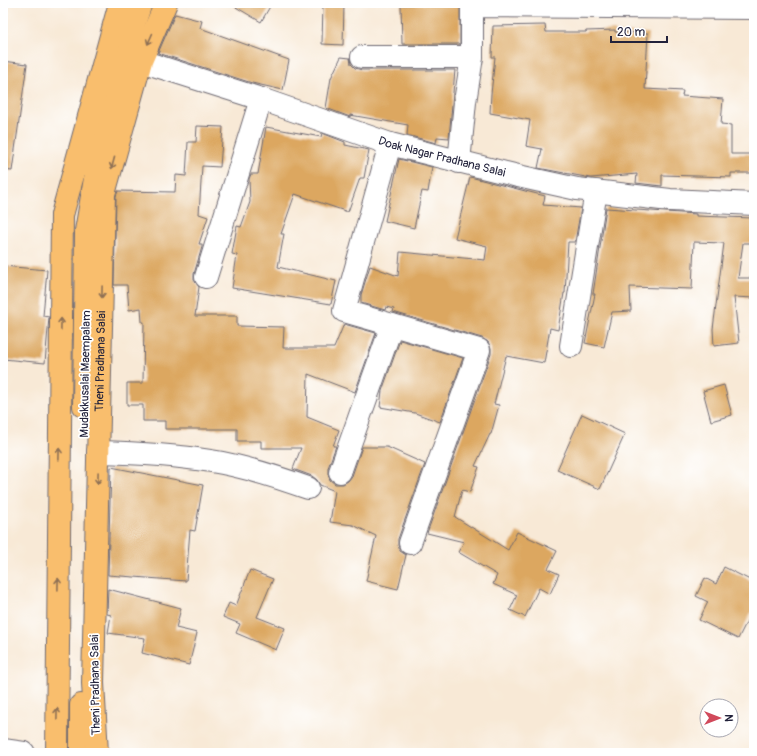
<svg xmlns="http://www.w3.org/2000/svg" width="757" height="756" viewBox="0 0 757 756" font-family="Pangolin,sans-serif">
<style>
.building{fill:#dca760}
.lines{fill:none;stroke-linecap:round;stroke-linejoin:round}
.minor-casing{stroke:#6d6871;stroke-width:24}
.major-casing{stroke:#6d6871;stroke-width:24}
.minor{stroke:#fff;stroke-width:22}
.major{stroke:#f9be6d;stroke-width:22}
.oneway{stroke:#8e7054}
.labels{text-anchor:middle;stroke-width:3.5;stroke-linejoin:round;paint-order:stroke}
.street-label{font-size:12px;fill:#22223b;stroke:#fff}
</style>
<rect width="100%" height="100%" fill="#fff"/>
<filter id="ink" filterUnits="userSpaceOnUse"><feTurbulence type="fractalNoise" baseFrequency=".025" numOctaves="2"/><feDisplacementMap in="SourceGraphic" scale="8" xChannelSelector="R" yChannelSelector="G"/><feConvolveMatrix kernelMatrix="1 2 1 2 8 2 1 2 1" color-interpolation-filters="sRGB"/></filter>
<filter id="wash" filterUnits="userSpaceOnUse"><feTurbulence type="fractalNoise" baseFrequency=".012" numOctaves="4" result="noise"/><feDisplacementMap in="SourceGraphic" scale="16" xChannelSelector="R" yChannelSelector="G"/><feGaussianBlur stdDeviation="0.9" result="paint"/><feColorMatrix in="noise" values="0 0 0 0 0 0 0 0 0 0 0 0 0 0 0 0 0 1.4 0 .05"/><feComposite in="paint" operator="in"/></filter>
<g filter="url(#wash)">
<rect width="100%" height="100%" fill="#f8e9d6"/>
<g id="blocks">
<!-- building -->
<path class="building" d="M229 3H272L261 22Z
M460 3V44H402L401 5Z
M323 4 344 5 343 45 322 44Z
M175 14 202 21 200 28 289 60 283 90 252 83 158 53Z
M545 25 546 32H586V31L615 30V32L648 33 645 89 683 91 682 96 723 99 721 124 731 125V154H754V173H731V177L662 175V186L636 183 637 174 591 178 538 168 542 149 526 146 530 120 490 113 491 94 495 57H492L493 26Z
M341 57 350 58 351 64 355 68 362 70H455L449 138 437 137 436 143 407 135 408 125 350 115V117L326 108 331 78Z
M3 61 27 64 12 171 3 170Z
M197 126 223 127 220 167 202 166 199 214 208 217 199 244H202V247L194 274V280L199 287 195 316H237V326L284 327 283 348H334L344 324 376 333 355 392 308 374 307 417 339 430 333 446H336L328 468V474L330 480 335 484H343L348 481 352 476 362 447H387L425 464 398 539V545L400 551 406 555 398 589 366 581 376 536 353 525 330 522 335 491 320 485 317 480 312 476 293 469 301 448H261V441H237V429H165V421H143V405H127V383H143L144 322H142L141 308 129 310 127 285H114L116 196 118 191 175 192 176 175 186 176 188 142H196Z
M266 127 321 137 322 133 345 142V145L369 150 364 178H360L348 212 295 194 281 234H284L278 267 336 281 331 304 232 288 237 255 232 254 237 226 241 227 250 202 249 179 251 174H258Z
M399 159 432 167 428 192 422 191 414 228 385 221Z
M470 177 545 196 543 205 581 208 575 242H568L565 293H564L558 330 550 328 544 363 506 356 494 404 499 405 491 434H490L475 466 479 467 470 492 462 490 455 517 508 550 517 532 557 551 548 569 559 574 550 594 539 588 525 617 510 610 517 595 493 584 497 575 458 552 464 542 427 533 491 354V348L488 342 482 338 393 312 394 309 386 307 385 310 361 303V295L370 266 398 276 400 252 485 260 487 246 455 238Z
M606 208 696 214V216L754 218V243H743L738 278H754V298L734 297 739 343 714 346 713 329 724 243 694 242 692 289 630 287 631 311 612 312 604 347 585 343 595 294H593Z
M3 266 47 270 43 316 49 317 45 363 3 359Z
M400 340 463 358 440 422 415 413 380 407 382 391Z
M724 385 732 415 711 421 703 391Z
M582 414 625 434 600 489 557 470Z
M111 467 203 485 195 531 190 530 186 581 108 575Z
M724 567 754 582V607L738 639 699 620 708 602 696 596 705 578 716 584Z
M250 570 273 579 257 617 285 628 276 650 236 633 240 624 223 617 229 603 236 606Z
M108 589 181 608 176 628 197 633 189 665 142 653 145 638 108 633 111 615 107 614Z"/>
</g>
</g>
<g filter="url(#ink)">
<use href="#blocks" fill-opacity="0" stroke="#6d6871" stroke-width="1"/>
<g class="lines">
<!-- minor casing -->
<g class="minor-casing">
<g id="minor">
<path d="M362 57H472V6L754 8"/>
<path id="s1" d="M141 61 261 99 390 144 518 176 577 189 670 200 754 204"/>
<path d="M390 144 344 311 479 350 410 543"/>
<path d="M459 162 465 102 472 57"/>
<path d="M206 277 261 99"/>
<path d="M571 346 596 191"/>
<path d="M98 452C136 453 174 455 211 461 244 466 277 477 308 488"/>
<path d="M340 472 392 325"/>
<path d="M3 750 24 753"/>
</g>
</g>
<!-- major casing -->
<g class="major-casing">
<g id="major">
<path d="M84 406 86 231 109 97 141 3"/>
<path d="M81 705V753"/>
<path d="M57 753 62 215 120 3"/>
<path id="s2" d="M97 753 93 683 104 194 141 61 166 3"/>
</g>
</g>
<!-- minor -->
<use href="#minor" class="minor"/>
<!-- major -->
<use href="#major" class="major"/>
</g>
<!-- one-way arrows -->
<defs><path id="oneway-shaft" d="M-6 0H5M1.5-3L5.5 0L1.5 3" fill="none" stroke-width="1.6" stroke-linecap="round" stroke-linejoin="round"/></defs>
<g class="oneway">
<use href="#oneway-shaft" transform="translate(150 39) rotate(114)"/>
<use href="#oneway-shaft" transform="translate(113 163) rotate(105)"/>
<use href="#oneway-shaft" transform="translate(102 292) rotate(91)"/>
<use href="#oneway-shaft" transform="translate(61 324) rotate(-89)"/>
<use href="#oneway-shaft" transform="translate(59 454) rotate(-89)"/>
<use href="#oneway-shaft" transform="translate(98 478) rotate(91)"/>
<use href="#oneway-shaft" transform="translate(58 584) rotate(-89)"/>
<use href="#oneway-shaft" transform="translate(57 714) rotate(-89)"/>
</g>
</g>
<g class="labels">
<!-- street labels -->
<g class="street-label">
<text dy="4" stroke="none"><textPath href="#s1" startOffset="316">Doak Nagar Pradhana Salai</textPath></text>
<text dy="4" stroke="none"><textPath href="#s2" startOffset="392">Theni Pradhana Salai</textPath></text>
<text transform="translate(85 374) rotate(-89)" y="4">Mudakkusalai Maempalam</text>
<text transform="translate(95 685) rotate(-91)" y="4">Theni Pradhana Salai</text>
</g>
</g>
<!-- margin -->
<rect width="757" height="756" fill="none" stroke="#fff" stroke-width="16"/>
<!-- north arrow -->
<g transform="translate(719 718) rotate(90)"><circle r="19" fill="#ffffff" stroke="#a7a7b1"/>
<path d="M0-3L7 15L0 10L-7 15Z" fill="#d1495b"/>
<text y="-6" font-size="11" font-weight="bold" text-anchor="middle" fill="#22223b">N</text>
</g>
<!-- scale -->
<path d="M611 36v6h56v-6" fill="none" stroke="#22223b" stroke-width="2"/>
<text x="617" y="36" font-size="12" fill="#22223b" stroke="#ffffff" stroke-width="3" paint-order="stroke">20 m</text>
</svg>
